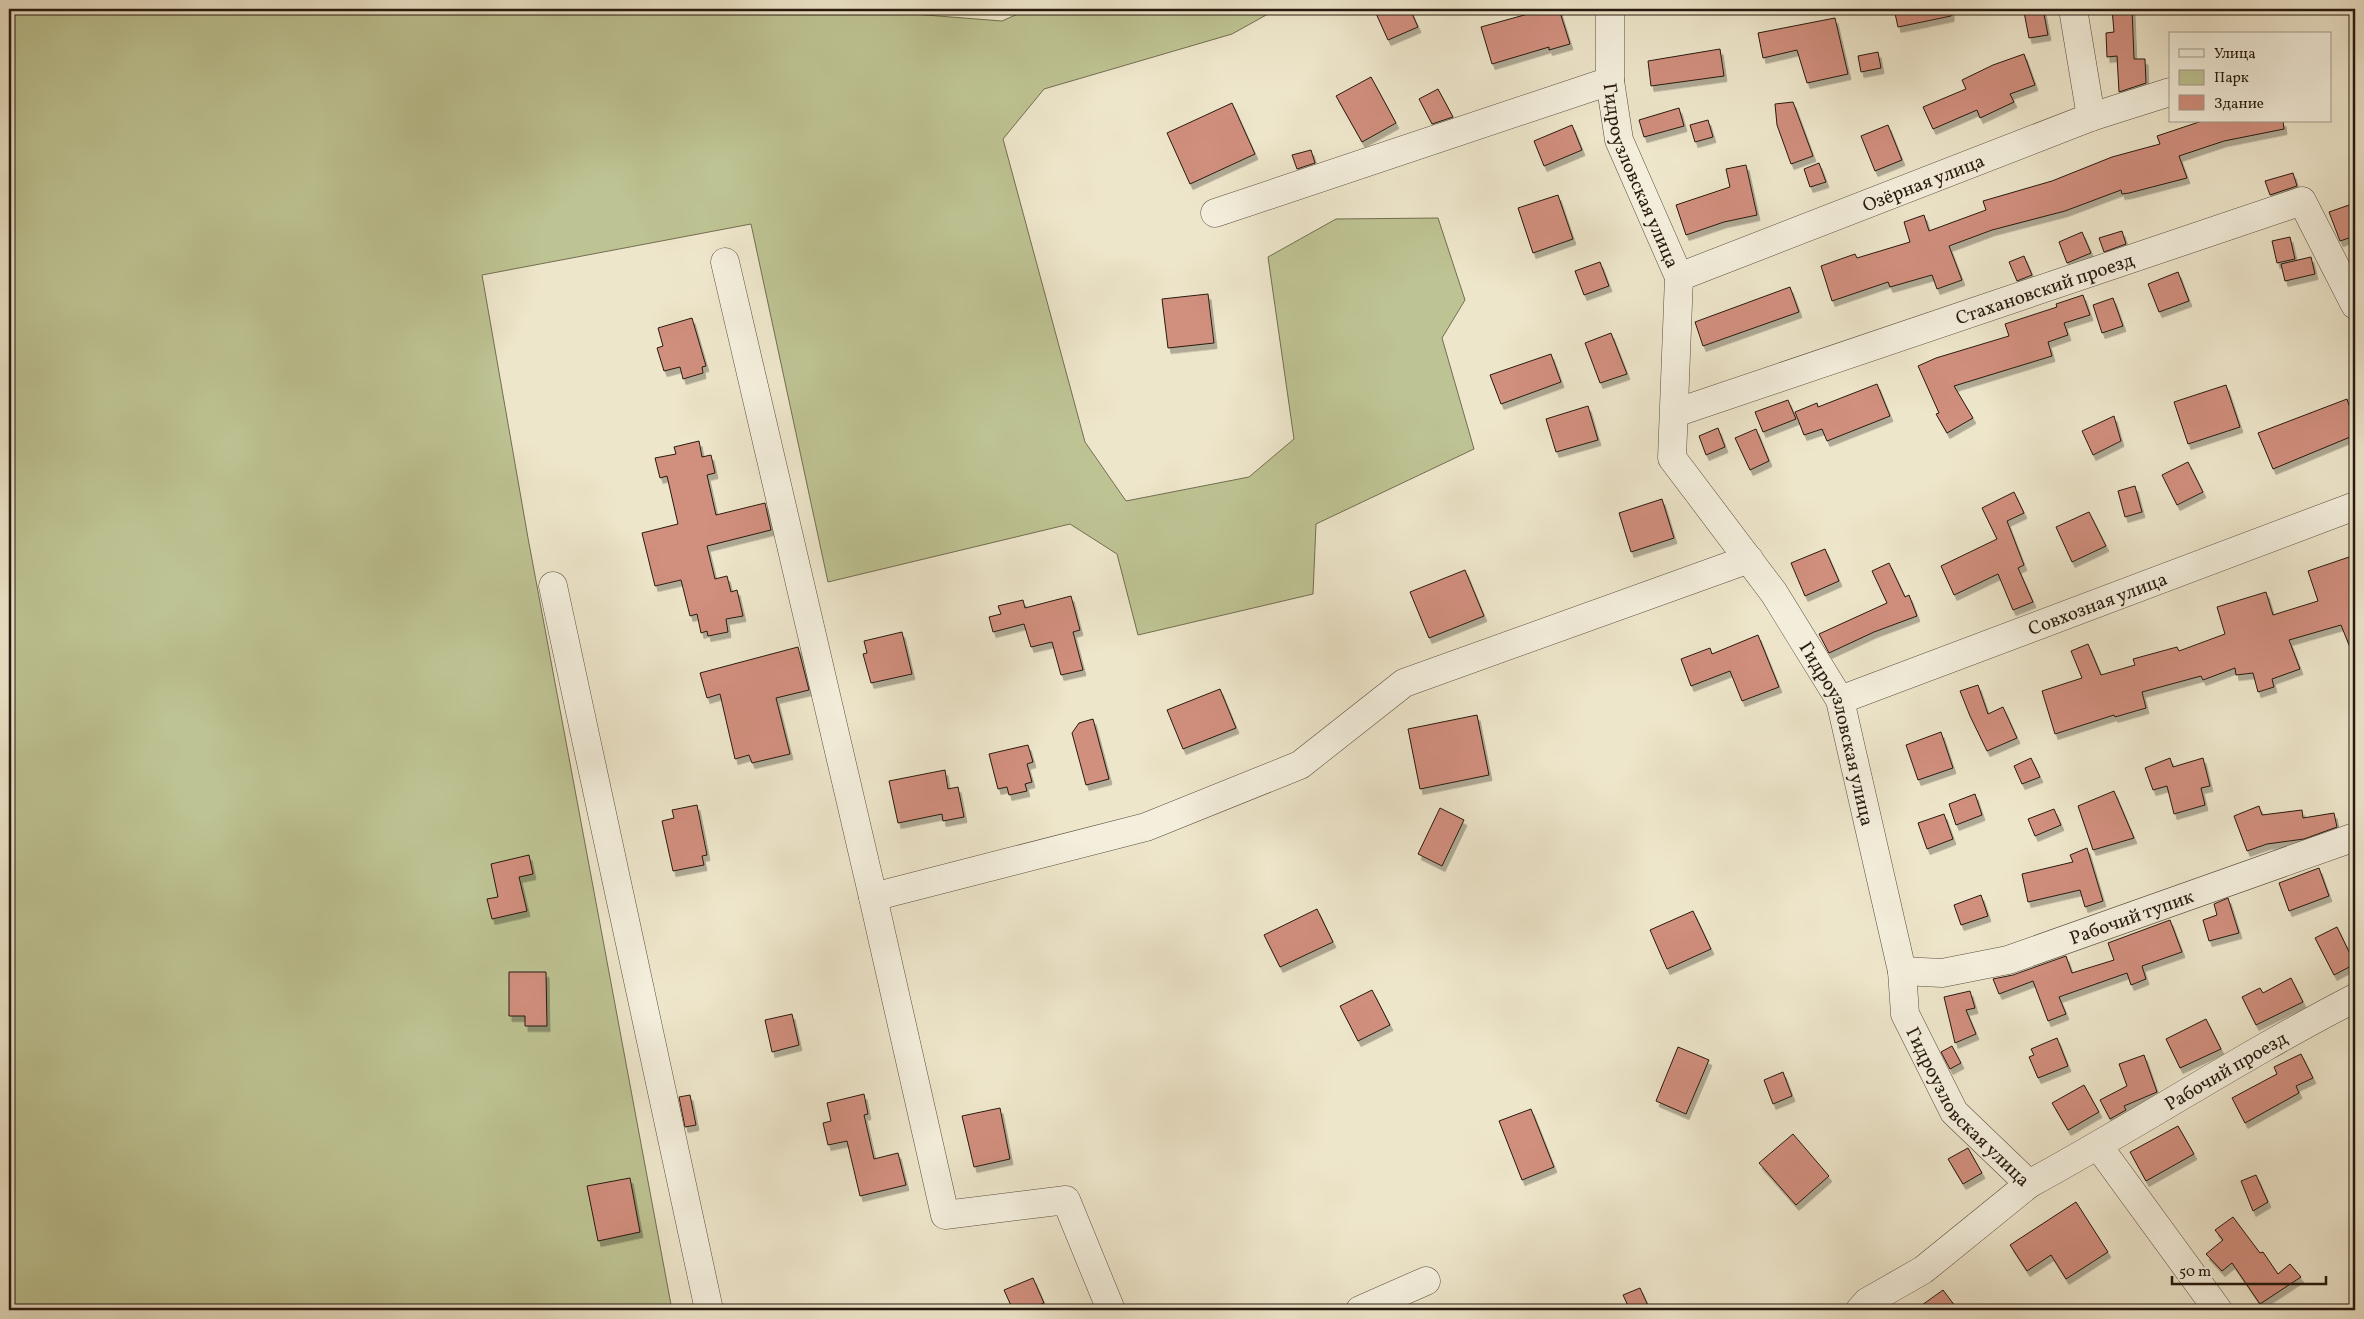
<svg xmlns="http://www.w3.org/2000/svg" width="2364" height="1319" viewBox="0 0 2364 1319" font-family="Vollkorn,serif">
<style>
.green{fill:#bec393;stroke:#726e51}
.building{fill:#d18f7e;stroke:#271a0f;filter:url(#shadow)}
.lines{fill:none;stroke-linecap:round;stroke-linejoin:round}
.minor-casing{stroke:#594d3e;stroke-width:29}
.minor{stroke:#f4efdd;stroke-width:28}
.labels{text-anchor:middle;stroke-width:5;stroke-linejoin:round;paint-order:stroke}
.street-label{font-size:19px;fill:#271a0f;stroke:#f4efdd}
</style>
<defs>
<filter id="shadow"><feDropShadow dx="3" dy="5.5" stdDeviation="0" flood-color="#0004"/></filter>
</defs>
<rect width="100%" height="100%" fill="#eee6cb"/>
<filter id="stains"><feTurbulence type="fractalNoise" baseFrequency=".004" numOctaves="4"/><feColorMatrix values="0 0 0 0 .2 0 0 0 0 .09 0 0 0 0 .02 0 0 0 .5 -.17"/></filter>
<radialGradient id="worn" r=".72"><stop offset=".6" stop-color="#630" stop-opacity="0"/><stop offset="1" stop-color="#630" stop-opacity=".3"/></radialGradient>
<!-- green -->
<path class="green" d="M9 9H884L887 12 1002 21 1029 9H1277L1232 34 1044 89 1003 139 1085 442 1126 501 1249 477 1294 439 1268 257 1336 219 1438 218 1465 300 1442 338 1474 449 1316 524 1313 594 1138 635 1117 554 1070 524 828 582 751 224 482 275 528 538 672 1310H9Z"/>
<!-- building -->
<path class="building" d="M1374 9H1410L1418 27 1388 40Z
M1546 9H1559L1570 44 1549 50V47L1492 64 1481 27Z
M1894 9H1951V16L1898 27Z
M2043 9 2048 35 2029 38 2024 12Z
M2112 9H2132L2134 59H2145L2146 83 2119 92 2117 56 2107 57 2106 33 2114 32Z
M1835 18 1848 74 1807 83 1797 50 1763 58 1758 33Z
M1720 49 1724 76 1651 86 1648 61Z
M1878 52 1881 68 1861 72 1858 56Z
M2024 54 2035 85 2010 94 2014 102 1980 118 1977 110 1933 129 1923 107 1966 89 1962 80 1993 65Z
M1371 77 1396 123 1362 142 1336 96Z
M1438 89 1453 117 1432 124 1419 99Z
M1793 102 1813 156 1791 164 1777 125 1775 104Z
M1232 103 1255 154 1190 184 1167 133Z
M1679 108 1684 126 1644 137 1639 120Z
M1708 120 1713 137 1695 142 1690 125Z
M2202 121H2283L2284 129 2224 141 2179 156 2187 178 2129 193 2122 194 2121 190 2065 211 1992 230 1949 246 1962 280 1937 289 1932 275 1890 287 1888 282 1832 301 1821 266 1855 254 1857 258 1910 242 1904 222 1924 215 1929 231 1986 210 1983 201 2052 181 2112 157 2160 144 2157 136Z
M1572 125 1582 150 1544 166 1534 141Z
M1888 125 1902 160 1875 171 1861 136Z
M1311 150 1315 163 1297 169 1292 155Z
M1819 163 1826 182 1810 187 1804 169Z
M1746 165 1757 215 1724 222 1686 235 1676 205 1730 187 1726 169Z
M2293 173 2297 186 2270 195 2265 181Z
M1558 195 1573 239 1533 253 1518 208Z
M2355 203V236L2340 241 2329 212Z
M2122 231 2126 244 2104 252 2099 238Z
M2082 232 2091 253 2067 263 2059 242Z
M2290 237 2295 259 2277 263 2272 241Z
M2024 256 2032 275 2017 281 2009 262Z
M2311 257 2315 274 2285 281 2281 264Z
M1600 262 1609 286 1584 295 1575 271Z
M2178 272 2189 301 2159 312 2148 284Z
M1790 287 1799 312 1703 346 1695 322Z
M1208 294 1214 343 1168 348 1162 299Z
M2083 295 2090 315 2064 323 2068 335 2048 342 2052 356 1954 386 1973 418 1947 433 1936 414 1939 413 1918 366 1936 358 2009 336 2005 324 2057 307 2056 304Z
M2113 298 2123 326 2102 333 2093 305Z
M692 318 706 366 702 367 703 373 683 379 680 367 664 371 657 348 663 346 658 328Z
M1611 333 1627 374 1600 383 1585 343Z
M1551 354 1561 382 1501 404 1490 375Z
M1877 384 1890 416 1827 441 1822 429 1804 435 1795 412 1817 403 1818 407Z
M2226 385 2240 427 2188 444 2174 402Z
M2347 399 2350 408 2355 406V435L2273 469 2258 433Z
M1788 400 1796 419 1763 432 1755 412Z
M1588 406 1598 440 1556 452 1546 419Z
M2114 416 2121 441 2093 455 2082 431Z
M1718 428 1725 447 1706 455 1699 436Z
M1756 429 1769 461 1750 470 1735 438Z
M699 441 702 457 711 455 715 473 707 475 716 515 765 503 771 530 707 546 715 579 727 576 731 592 737 590 743 616 726 619 728 632 708 636 707 631 701 633 697 614 690 616 681 580 655 586 642 533 678 524 667 476 660 478 655 458 676 454 674 447Z
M2188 462 2203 492 2177 505 2162 475Z
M2135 486 2142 512 2125 517 2118 491Z
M2014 492 2024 513 2007 521 2024 565 2018 568 2033 602 2013 610 1998 574 1954 595 1941 566 1997 539 1982 508Z
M1662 499 1674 538 1631 552 1619 513Z
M2089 512 2106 546 2072 562 2056 527Z
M1825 549 1839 581 1805 596 1791 563Z
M2355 555V660L2341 625 2289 640 2300 669 2272 679 2274 687 2258 692 2253 673 2236 675 2235 668 2203 680 2201 676 2142 692 2146 708 2115 717 2114 715 2055 734 2042 691 2082 678 2071 651 2088 644 2101 675 2135 665 2133 659 2177 647 2179 651 2225 634 2217 607 2266 592 2273 615 2318 601 2308 571Z
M1889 563 1905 597 1909 595 1917 616 1874 632 1829 653 1819 634 1887 603 1872 571Z
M1465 570 1484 616 1429 638 1410 592Z
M1071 596 1080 630 1073 632 1083 670 1061 675 1052 642 1031 647 1024 624 993 632 989 617 1001 614 998 606 1023 600 1025 608Z
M902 632 912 674 871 683 863 654 867 653 864 641Z
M1758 635 1779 687 1742 701 1730 671 1691 686 1681 659 1710 648 1712 654Z
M798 647 809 690 776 698 790 754 752 763 749 755 735 759 720 694 707 698 700 673Z
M1978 685 1988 714 2003 707 2017 738 1987 751 1970 716 1960 691Z
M1220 689 1236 728 1183 749 1167 710Z
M1477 715 1489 775 1420 789 1408 729Z
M1093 719 1109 779 1086 785 1072 733 1079 723Z
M1941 732 1953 768 1918 780 1906 745Z
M1028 745 1033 762 1027 764 1032 782 1025 784 1027 791 1009 795 1007 787 998 789 989 754Z
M2031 758 2040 777 2022 784 2014 766Z
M2170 758 2173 767 2203 758 2210 786 2201 788 2205 805 2174 814 2167 786 2153 790 2145 768Z
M945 770 948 789 958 787 964 817 943 821 942 814 898 823 889 781Z
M2114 791 2134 838 2093 850 2078 806Z
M1975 794 1982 815 1956 825 1949 804Z
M697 805 707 855 702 856 704 865 673 871 662 821 674 818 672 810Z
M2259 806 2262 815 2302 810 2303 818 2334 813 2337 827 2304 839 2267 844 2247 851 2234 816Z
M1440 808 1464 820 1442 866 1418 854Z
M2054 809 2061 825 2035 836 2028 819Z
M1944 814 1953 839 1927 849 1918 823Z
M2087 848 2103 901 2085 907 2080 890 2028 902 2022 874 2073 862 2070 855Z
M529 855 533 874 519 877 527 911 492 919 487 899 498 897 491 864Z
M2319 868 2329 896 2289 911 2279 883Z
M1981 895 1988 916 1961 925 1954 905Z
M2228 898 2239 933 2209 941 2203 920 2217 915 2214 904Z
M1317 909 1333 942 1280 967 1264 935Z
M1693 911 1711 949 1667 969 1650 930Z
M2170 920 2182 952 2142 966 2146 979 2131 985 2127 973 2059 997 2066 1014 2048 1021 2033 981 1999 994 1993 979 2013 975 2066 956 2072 973 2114 960 2108 943Z
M2337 927 2355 964 2334 975 2315 938Z
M509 972H546L547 1026H525V1016H509Z
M2291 978 2303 1002 2256 1025 2242 997 2260 988 2263 993Z
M1372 990 1390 1025 1358 1041 1340 1006Z
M1970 991 1975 1008 1966 1010 1976 1034 1955 1043 1944 997Z
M792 1014 799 1045 772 1052 765 1020Z
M2206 1019 2221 1049 2180 1068 2166 1039Z
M2057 1038 2068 1066 2038 1078 2029 1057 2034 1055 2031 1049Z
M1952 1046 1961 1063 1950 1069 1941 1052Z
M1678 1047 1709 1060 1686 1114 1656 1101Z
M2301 1054 2313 1078 2296 1086 2299 1093 2245 1123 2232 1098 2277 1074 2274 1067Z
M2144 1055 2157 1092 2124 1106 2126 1110 2110 1119 2100 1100 2127 1086 2119 1064Z
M1783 1072 1792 1096 1773 1104 1764 1080Z
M2084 1085 2099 1112 2068 1130 2052 1103Z
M864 1094 868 1114 864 1115 874 1159 898 1153 906 1185 860 1196 847 1141 828 1145 823 1123 831 1121 827 1103Z
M690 1095 696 1125 685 1127 679 1097Z
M1000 1108 1010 1159 974 1167 962 1116Z
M1531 1109 1554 1167 1522 1180 1499 1121Z
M2178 1126 2194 1154 2146 1181 2130 1152Z
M1793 1134 1829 1176 1796 1205 1759 1163Z
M1968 1148 1982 1173 1963 1184 1948 1159Z
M2256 1175 2268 1202 2253 1211 2241 1181Z
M630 1178 640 1232 598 1241 587 1186Z
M2076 1202 2108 1252 2066 1279 2051 1255 2027 1271 2010 1245Z
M2233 1217 2260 1253 2263 1252 2278 1274 2290 1264 2301 1277 2260 1304 2232 1263 2222 1271 2206 1254 2223 1240 2215 1230Z
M1033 1278 1044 1303 1026 1310H1013L1004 1290Z
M1640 1288 1650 1310H1630L1623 1295Z
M1943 1290 1958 1310H1915Z"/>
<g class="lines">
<!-- minor casing -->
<g class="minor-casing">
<g id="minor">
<path id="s1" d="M1610 9V81L1619 140 1679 277 1672 458 1774 593 1840 700 1902 971 1905 1014 1954 1112 2029 1184C2139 1124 2244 1055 2355 998"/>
<path d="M2073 9 2091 117"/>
<path d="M1215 213 1610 81"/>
<path d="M725 262 873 897 945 1215 1066 1200 1111 1310"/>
<path id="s2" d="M1679 277 2091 117 2170 92"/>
<path id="s3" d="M1675 413 2302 201 2355 305"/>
<path d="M553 586 709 1310"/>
<path id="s4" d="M1840 700 2355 506"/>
<path d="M873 897 1146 827 1300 765 1404 683 1749 559"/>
<path id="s5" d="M1902 971 1942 973 2008 960 2355 837"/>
<path d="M2099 1147 2218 1310"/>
<path d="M1360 1310 1426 1281"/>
<path d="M1860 1310 1867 1302 1923 1270 2029 1184"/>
</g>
</g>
<!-- minor -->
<use href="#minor" class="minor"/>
</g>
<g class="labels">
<!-- street labels -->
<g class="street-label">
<text dy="7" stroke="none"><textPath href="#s1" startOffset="172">Гидроузловская улица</textPath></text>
<text dy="7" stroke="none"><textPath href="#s2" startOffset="262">Озёрная улица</textPath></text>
<text dy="7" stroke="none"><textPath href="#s3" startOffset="390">Стахановский проезд</textPath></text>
<text dy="7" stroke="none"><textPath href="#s4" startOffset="275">Совхозная улица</textPath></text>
<text dy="7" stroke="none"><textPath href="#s1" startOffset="788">Гидроузловская улица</textPath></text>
<text dy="7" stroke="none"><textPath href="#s5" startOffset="238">Рабочий тупик</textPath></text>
<text dy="7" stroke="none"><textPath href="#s1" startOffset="1519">Рабочий проезд</textPath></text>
<text dy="7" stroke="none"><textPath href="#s1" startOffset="1192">Гидроузловская улица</textPath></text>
</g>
</g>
<!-- margin -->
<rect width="2364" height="1319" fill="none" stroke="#eee6cb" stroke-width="30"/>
<rect x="10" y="10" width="2344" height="1299" fill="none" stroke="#271a0f" stroke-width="2.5"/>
<rect x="15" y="15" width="2334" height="1289" fill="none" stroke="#271a0f"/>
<!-- legend -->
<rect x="2169" y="32" width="162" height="90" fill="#f4efdd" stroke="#a29a8b"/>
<rect x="2179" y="49" width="25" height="8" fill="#f4efdd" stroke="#a29a8b"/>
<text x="2214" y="58" font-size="15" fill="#271a0f">Улица</text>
<rect x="2179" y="70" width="25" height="15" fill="#bec393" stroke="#a29a8b"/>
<text x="2214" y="82" font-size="15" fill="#271a0f">Парк</text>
<rect x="2179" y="95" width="25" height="15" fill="#d18f7e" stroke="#a29a8b"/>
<text x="2214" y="108" font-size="15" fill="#271a0f">Здание</text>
<!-- scale -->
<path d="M2172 1276v8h154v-8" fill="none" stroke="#271a0f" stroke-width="2.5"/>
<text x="2179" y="1276" font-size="15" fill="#271a0f" stroke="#f4efdd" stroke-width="4" paint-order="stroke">50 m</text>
<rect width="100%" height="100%" filter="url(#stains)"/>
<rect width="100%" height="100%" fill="url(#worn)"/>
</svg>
